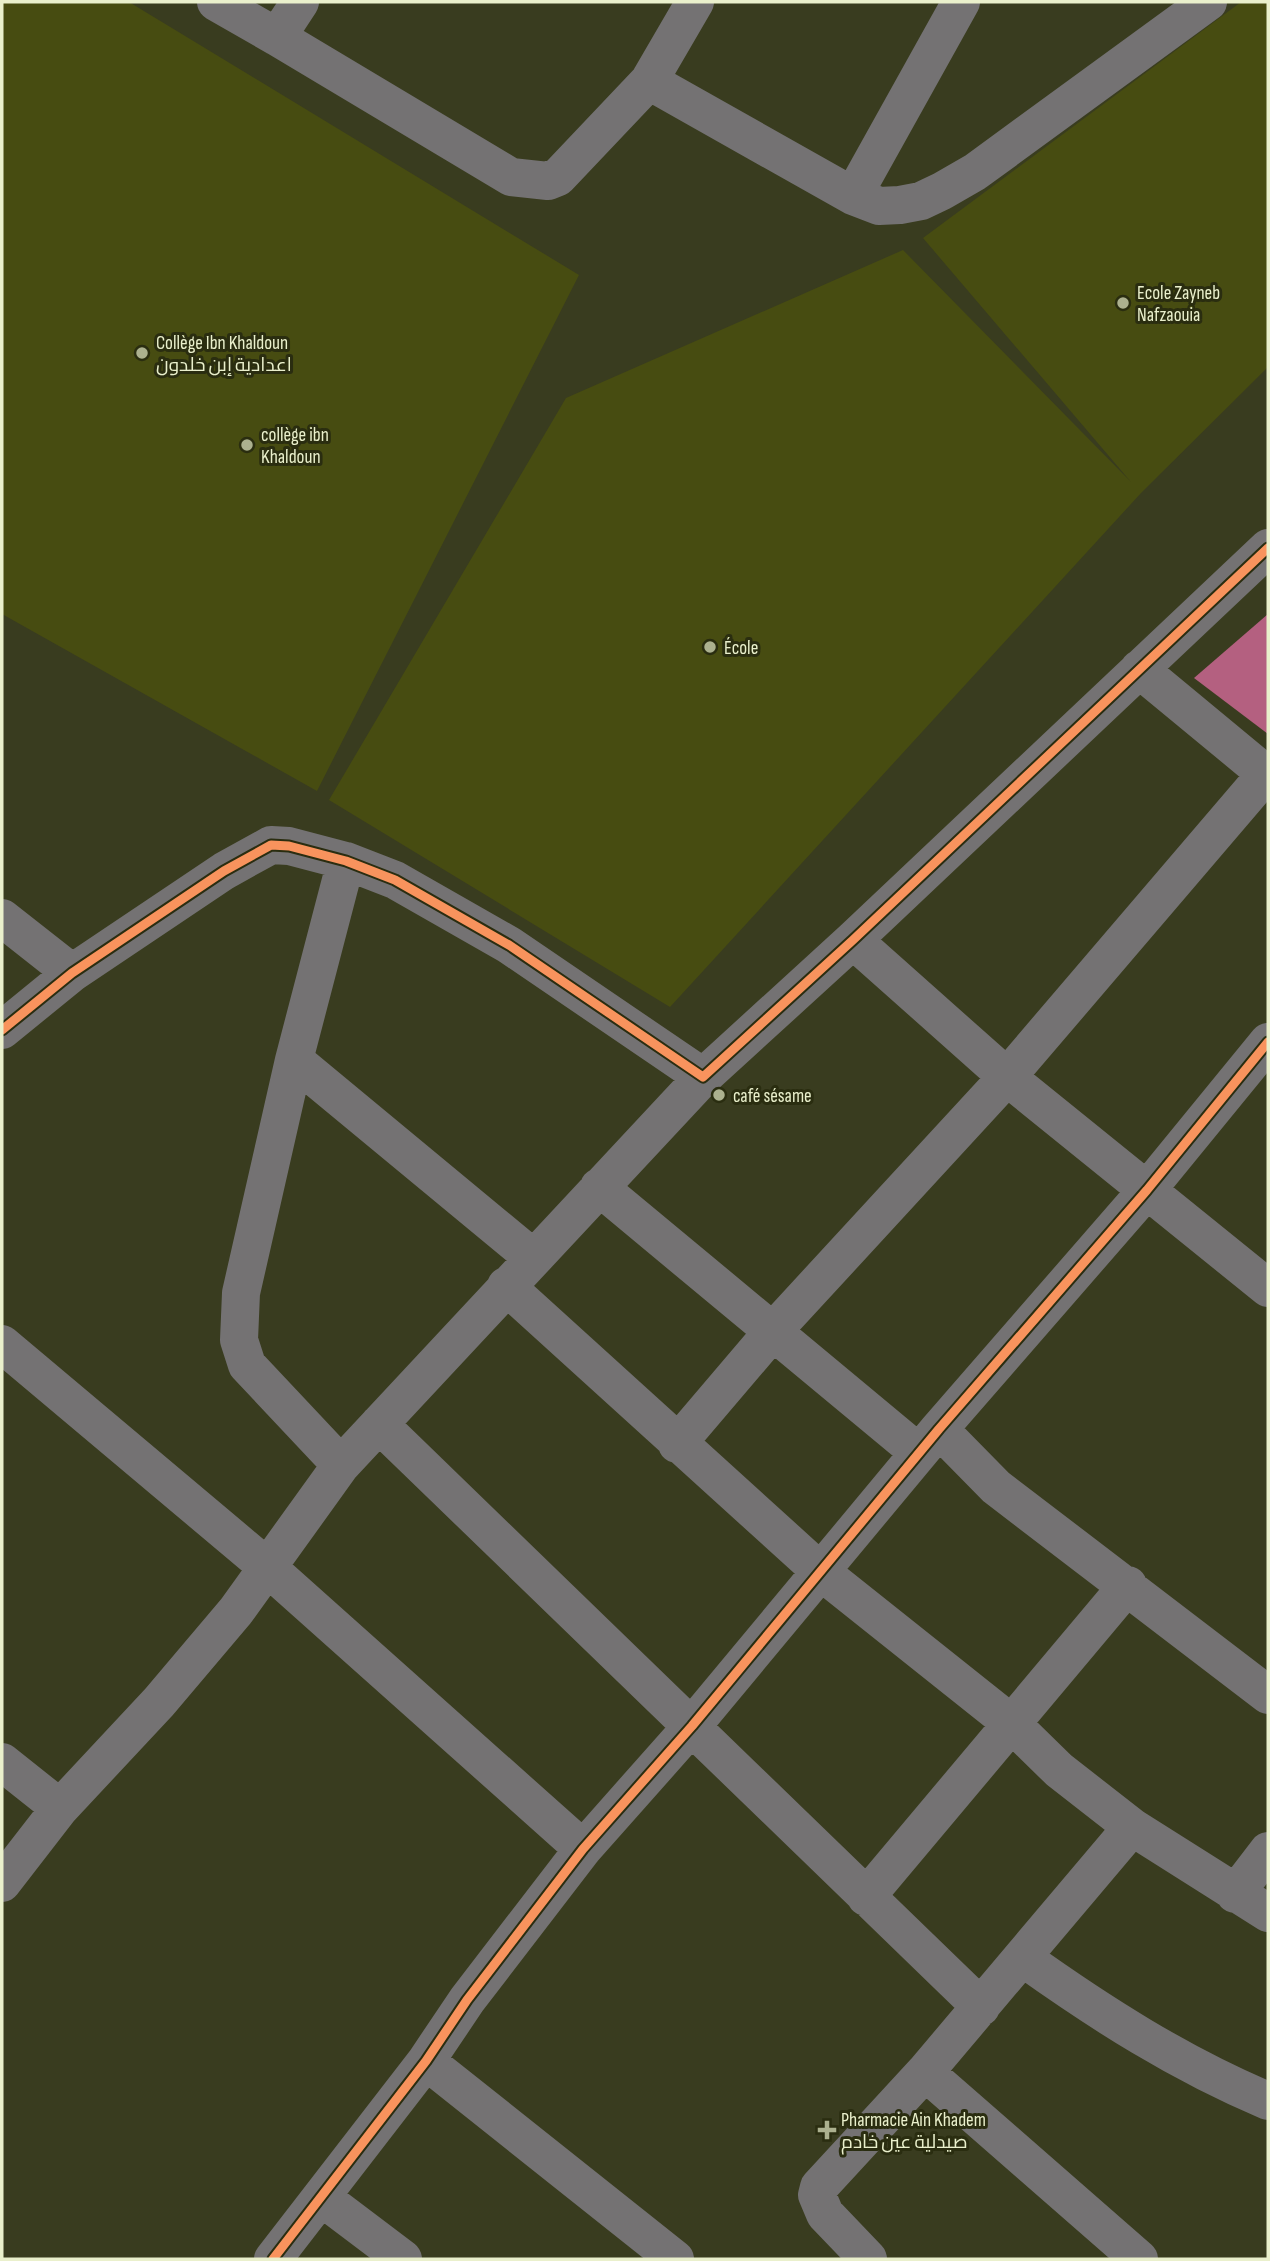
<svg xmlns="http://www.w3.org/2000/svg" width="1270" height="2261" viewBox="0 0 1270 2261" font-family="'Sofia Sans Condensed',Cairo,sans-serif">
<style>
.built{fill:#474c11}
.water{fill:#b46080}
.lines{fill:none;stroke-linecap:round;stroke-linejoin:round}
.street{stroke:#747273;stroke-width:38}
.cycleway-casing{stroke:#2a2d10;stroke-width:13}
.cycleway{stroke:#f8935d;stroke-width:9}
.poi-dot{fill:#acb18f;stroke:#2a2d10;stroke-width:2.5}
.labels{text-anchor:middle;stroke-width:6;stroke-linejoin:round;paint-order:stroke}
.poi-label{font-size:19px;fill:#eaf0cc;stroke:#2a2d10;text-anchor:start}
</style>
<rect width="100%" height="100%" fill="#393c1f"/>
<!-- built -->
<path class="built" d="M2 2H129L579 275 317 791 2 614Z
M1241 2H1268V367L1141 493 670 1007 329 800 566 398 903 250 1131 482 923 238Z"/>
<!-- water -->
<path class="water" d="M1268 614V734L1194 678Z"/>
<g class="lines">
<!-- street -->
<path class="street" d="M216 2 277 37
M300 2 277 37 511 177 548 181 558 177 649 81
M695 2 649 81 853 196 879 206 900 205 921 201 942 191 975 172 1208 2
M853 196 961 2
M1139 669 1266 774
M2 918 72 973
M853 940 1007 1077 1268 1288
M2 1030 72 973 224 871 271 845 289 846 346 861 395 880 509 945 703 1077 853 940 1268 548
M294 1060 533 1258
M599 1187 919 1453
M506 1286 820 1571 1012 1724 1059 1770 1132 1827 1268 1913
M2 1344 267 1567 583 1849
M379 1424 981 2007
M939 1429 996 1487 1268 1695
M677 1444 774 1330 1007 1077 1266 774 1268 776
M341 1465 247 1365 239 1340 241 1293 294 1060 346 861
M2 1762 60 1808
M2 1883 60 1808 159 1702 236 1611 341 1465 703 1077
M1235 1894 1268 1851
M866 1897 1128 1585
M1023 1958C1100 2013 1180 2064 1268 2101
M426 2061 675 2259
M925 2072 1139 2259
M321 2197 403 2259
M273 2259 426 2061 467 2000 583 1849 692 1726 939 1429 1147 1190 1268 1042
M868 2259 825 2214 817 2195 819 2187 925 2072 1132 1827"/>
<!-- cycleway casing -->
<g class="cycleway-casing">
<path id="cycleway" d="M2 1030 72 973 224 871 271 845 289 846 346 861 395 880 509 945 703 1077 853 940 1268 548
M273 2259 426 2061 467 2000 583 1849 692 1726 939 1429 1147 1190 1268 1042"/>
</g>
<!-- cycleway -->
<use href="#cycleway" class="cycleway"/>
</g>
<!-- markers -->
<g class="poi-dot">
<circle cx="1123" cy="303" r="7"/>
<circle cx="142" cy="353" r="7"/>
<circle cx="247" cy="445" r="7"/>
<circle cx="710" cy="647" r="7"/>
<circle cx="719" cy="1095" r="7"/>
<path d="M823.5 2119.5h7v7h7v7h-7v7h-7v-7h-7v-7h7z"/>
</g>
<g class="labels">
<!-- poi labels -->
<g class="poi-label">
<text x="1137" y="299">Ecole Zayneb<tspan x="1137" dy="22">Nafzaouia</tspan></text>
<text x="156" y="349">Collège Ibn Khaldoun<tspan x="156" dy="22">اعدادية إبن خلدون</tspan></text>
<text x="261" y="441">collège ibn<tspan x="261" dy="22">Khaldoun</tspan></text>
<text x="724" y="654">École</text>
<text x="733" y="1102">café sésame</text>
<text x="841" y="2126">Pharmacie Ain Khadem<tspan x="841" dy="22">صيدلية عين خادم</tspan></text>
</g>
</g>
<!-- border -->
<rect width="1270" height="2261" fill="none" stroke="#eaf0cc" stroke-width="7"/>
</svg>
